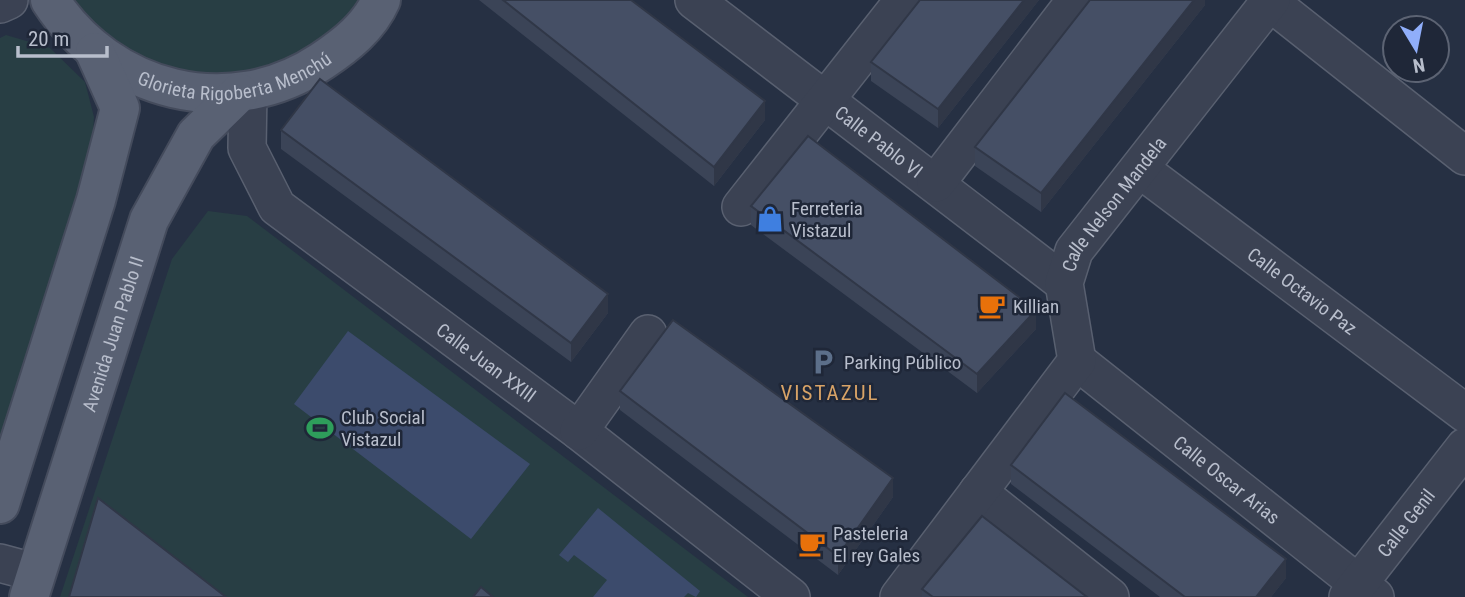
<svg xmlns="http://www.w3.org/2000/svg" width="1465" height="597" viewBox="0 0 1465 597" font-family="'Roboto Condensed',sans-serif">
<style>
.green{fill:#283e44}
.water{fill:#3c4b6c}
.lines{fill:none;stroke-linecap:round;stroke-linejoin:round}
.minor-casing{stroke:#596070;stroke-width:40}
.major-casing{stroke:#444b5c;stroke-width:42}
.minor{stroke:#3b4253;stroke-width:37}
.major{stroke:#596173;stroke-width:38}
.wall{fill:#3b4457}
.shaded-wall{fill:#303747}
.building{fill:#454f65;stroke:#303747;stroke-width:2}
.labels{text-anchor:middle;stroke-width:5;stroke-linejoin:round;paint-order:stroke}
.street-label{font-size:19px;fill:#b8becc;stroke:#1f2738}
.poi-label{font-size:19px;fill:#b8becc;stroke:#1f2738;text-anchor:start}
.neighbourhood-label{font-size:21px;letter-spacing:2px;fill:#d8a367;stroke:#1f2738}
</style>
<rect width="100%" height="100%" fill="#263043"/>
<!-- green -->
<path class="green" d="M50 0H375L349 43 188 92Z
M6 35 50 48 85 82 94 117 92 149 0 444V38Z
M208 211 247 216 748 597H60L172 259Z"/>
<!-- water -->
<path class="water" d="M348 331 530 464 471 539 294 404Z
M598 508 700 591 696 597 688 593 684 597H593L607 580 574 555 568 562 559 555Z"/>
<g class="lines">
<!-- minor casing -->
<g class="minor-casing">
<g id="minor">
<path id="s1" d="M694 0 1064 283"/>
<path d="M1270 2 1465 156"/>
<path d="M0 4 9 0"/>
<path id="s2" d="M248 92 247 148 277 207 579 431 791 597"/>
<path id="s3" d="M1140 169 1465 413"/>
<path d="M936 183 1076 0"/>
<path d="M741 207 904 0"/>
<path id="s4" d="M1077 361 1375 597"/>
<path d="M579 431 648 334"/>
<path d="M978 492 1110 597"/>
<path d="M0 563 37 573"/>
<path id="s5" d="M899 597 1077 361 1064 283 1074 251 1271 0"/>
<path id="s6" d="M1348 597 1465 447"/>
</g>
</g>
<!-- major casing -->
<g class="major-casing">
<g id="major">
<path id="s7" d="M50 0C110 92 229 123 322 61 346 45 369 27 381 0"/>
<path d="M0 504 96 200 120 108 95 52"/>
<path id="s8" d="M29 597 149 220 196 135 239 93"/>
</g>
</g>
<!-- minor -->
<use href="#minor" class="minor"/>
<!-- major -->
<use href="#major" class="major"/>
</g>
<!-- wall -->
<path class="wall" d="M479 0H631L765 120 714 186Z
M920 0H1039L938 128 871 81V62Z
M1205 0V5L1041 212 975 166V147Z
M281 130 608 313 571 362 281 149Z
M751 206 1036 329 977 393 751 225Z
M620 391 893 497 838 575 620 410Z
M1011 465 1286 578 1271 597H1160L1011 484Z
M922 589 1087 597H922Z"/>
<!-- shaded-wall -->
<path class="shaded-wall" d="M1024 0H1039L938 128V109Z
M1194 0H1205V5L1041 212V193Z
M765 101V120L714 186V167Z
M608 294V313L571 362V343Z
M1036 310V329L977 393V374Z
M893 478V497L838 575V556Z
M1286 559V578L1271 597H1256Z"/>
<!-- building -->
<path class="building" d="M503 0H631L765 101 714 167Z
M920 0H1024L938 109 871 62Z
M1090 0H1194L1041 193 975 147Z
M320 79 608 294 571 343 281 130Z
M808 136 1036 310 977 374 751 206Z
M673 320 893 478 838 556 620 391Z
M1065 393 1286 559 1256 597H1185L1011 465Z
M98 498 226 597H69Z
M982 516 1087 597H933L922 589Z
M481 587 493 597H473Z"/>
<!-- icons -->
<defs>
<g id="shop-bare" transform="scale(2.1)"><path d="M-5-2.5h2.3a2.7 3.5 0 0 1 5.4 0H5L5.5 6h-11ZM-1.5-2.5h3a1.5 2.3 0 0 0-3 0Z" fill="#3f7fe0" stroke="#1f2738" stroke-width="2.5" paint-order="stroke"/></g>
<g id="cafe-bare" transform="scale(2.1)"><path d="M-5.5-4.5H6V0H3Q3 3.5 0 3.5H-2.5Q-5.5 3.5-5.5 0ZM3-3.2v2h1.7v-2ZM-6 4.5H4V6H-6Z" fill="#e8710a" stroke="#1f2738" stroke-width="2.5" paint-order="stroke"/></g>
<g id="parking-bare" transform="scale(2.1)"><path d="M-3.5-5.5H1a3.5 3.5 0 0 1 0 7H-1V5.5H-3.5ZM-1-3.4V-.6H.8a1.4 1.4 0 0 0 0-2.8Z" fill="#5c6f8a" stroke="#1f2738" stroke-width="2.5" paint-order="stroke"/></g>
<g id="stadium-bare" transform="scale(2.1)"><path d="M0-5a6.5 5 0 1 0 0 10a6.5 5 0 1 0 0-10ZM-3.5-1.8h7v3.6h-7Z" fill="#2e9e5b" stroke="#1f2738" stroke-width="2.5" paint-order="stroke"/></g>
</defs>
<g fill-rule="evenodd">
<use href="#shop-bare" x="770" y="219"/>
<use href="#cafe-bare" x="992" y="306"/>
<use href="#parking-bare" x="823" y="362"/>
<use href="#stadium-bare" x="320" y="428"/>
<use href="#cafe-bare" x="812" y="544"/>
</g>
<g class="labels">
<!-- street labels -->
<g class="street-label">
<text dy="7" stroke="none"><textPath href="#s7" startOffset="219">Glorieta Rigoberta Menchú</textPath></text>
<text dy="7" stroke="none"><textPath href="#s1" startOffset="233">Calle Pablo VI</textPath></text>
<text dy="7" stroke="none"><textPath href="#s5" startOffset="469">Calle Nelson Mandela</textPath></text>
<text dy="7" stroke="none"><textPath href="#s3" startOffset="203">Calle Octavio Paz</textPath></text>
<text dy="7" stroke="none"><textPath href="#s8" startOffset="276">Avenida Juan Pablo II</textPath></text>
<text dy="7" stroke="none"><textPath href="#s2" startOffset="383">Calle Juan XXIII</textPath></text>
<text dy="7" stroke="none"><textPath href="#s4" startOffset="191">Calle Oscar Arias</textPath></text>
<text dy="7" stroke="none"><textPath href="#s6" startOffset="94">Calle Genil</textPath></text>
</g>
<!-- poi labels -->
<g class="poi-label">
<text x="791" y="215">Ferreteria<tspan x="791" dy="22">Vistazul</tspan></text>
<text x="1013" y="313">Killian</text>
<text x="844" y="369">Parking Público</text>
<text x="341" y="424">Club Social<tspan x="341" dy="22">Vistazul</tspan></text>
<text x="833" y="540">Pasteleria<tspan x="833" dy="22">El rey Gales</tspan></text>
</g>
<!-- neighbourhood labels -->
<g class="neighbourhood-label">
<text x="830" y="400">VISTAZUL</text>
</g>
</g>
<!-- north arrow -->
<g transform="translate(1416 49) rotate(170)"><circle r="33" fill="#1f2738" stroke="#5c6373" stroke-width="2"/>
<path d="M0-5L12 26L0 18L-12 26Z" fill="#90aefa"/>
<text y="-10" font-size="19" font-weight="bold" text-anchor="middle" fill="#b8becc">N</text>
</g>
<!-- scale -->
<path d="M18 46v10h89v-10" fill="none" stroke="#b8becc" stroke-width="3.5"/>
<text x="28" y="46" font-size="21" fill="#b8becc" stroke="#1f2738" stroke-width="5" paint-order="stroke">20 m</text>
</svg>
